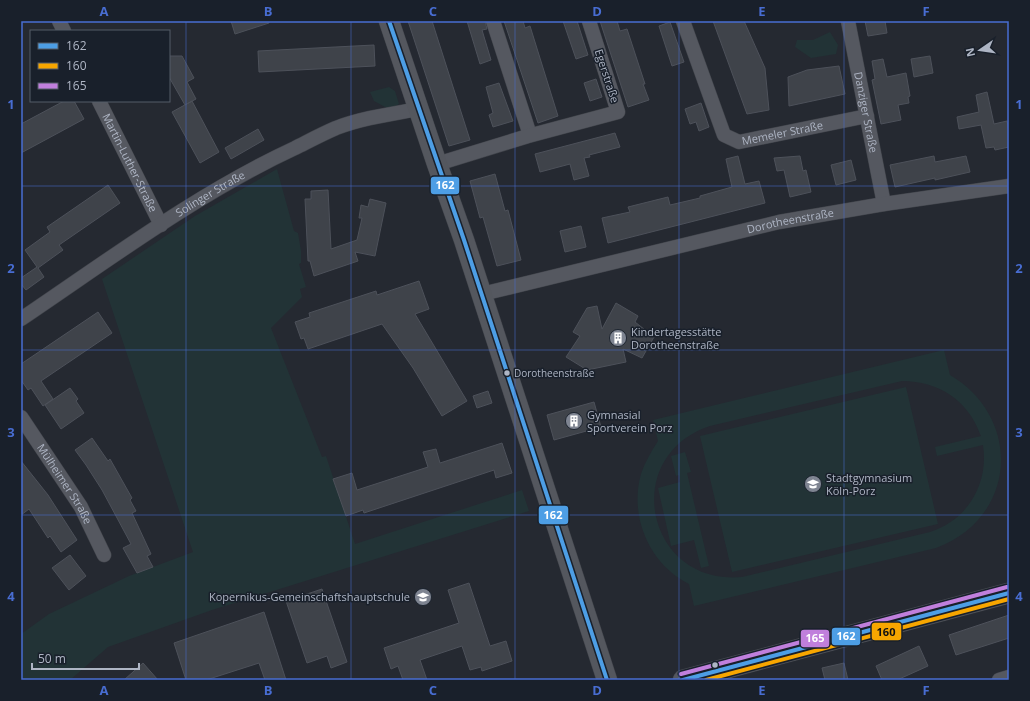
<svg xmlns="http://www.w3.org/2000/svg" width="1030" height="701" viewBox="0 0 1030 701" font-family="'Open Sans',sans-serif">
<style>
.green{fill:#223336;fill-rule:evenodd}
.building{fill:#3f434a;stroke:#4d515a}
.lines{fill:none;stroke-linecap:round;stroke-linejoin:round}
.street-casing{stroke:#41444b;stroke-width:15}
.secondary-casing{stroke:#41444b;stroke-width:21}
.street{stroke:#555860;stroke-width:14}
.secondary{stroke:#54575e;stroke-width:20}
.bus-1-casing{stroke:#19202b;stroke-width:7}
.bus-2-casing{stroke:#19202b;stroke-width:7}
.bus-3-casing{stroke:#19202b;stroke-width:7}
.bus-1{stroke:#4d9ee5;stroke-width:4}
.bus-2{stroke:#f7a600;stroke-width:4}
.bus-3{stroke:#c07fdc;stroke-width:4}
.grid{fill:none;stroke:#486dd2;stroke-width:1;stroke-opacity:0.55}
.bus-dot{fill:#aeb5c4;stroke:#19202b;stroke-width:1.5}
.labels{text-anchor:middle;stroke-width:3;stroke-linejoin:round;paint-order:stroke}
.bus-label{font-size:10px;fill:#aeb5c4;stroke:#19202b;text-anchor:start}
.street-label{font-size:11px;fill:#aeb5c4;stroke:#19202b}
.poi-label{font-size:11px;fill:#aeb5c4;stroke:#19202b;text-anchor:start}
.line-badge{stroke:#19202b;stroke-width:1.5}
.badge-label{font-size:11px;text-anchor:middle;font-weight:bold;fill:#fff}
.pale-badge-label{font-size:11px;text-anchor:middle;font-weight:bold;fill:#111}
.neatline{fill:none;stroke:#486dd2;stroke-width:1.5}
.grid-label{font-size:13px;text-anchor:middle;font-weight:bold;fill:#486dd2}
</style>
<rect width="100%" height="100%" fill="#252931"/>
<!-- green -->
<path class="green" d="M830 32 838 45 836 54 811 58 795 47 797 40H813Z
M389 87 395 91 399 104 394 107 387 108 374 101 370 92Z
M277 169 294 231 298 233 301 251V263L299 264 306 287 300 289 302 297 271 328 322 457 326 456 355 544 522 490 529 511 212 610 108 647 70 680H21V634L49 614 129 576 193 552 102 279 195 216Z
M944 350 950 375C1023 418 1017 518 936 548L694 606 689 584C649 564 629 516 641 474 645 462 651 452 658 441L653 420ZM902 381C938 381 968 400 980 434L981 436 935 447 937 456 983 445C989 483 968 520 930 532L742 577C646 586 619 456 710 426Z
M906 387 938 524 732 572 700 436Z
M685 452 691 472 687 473 709 566 701 568 694 540 671 546 658 488 680 482 679 475 676 476 671 456Z"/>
<!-- building -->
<path class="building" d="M231 21H269V23L235 34Z
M408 21H432L470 140 449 146Z
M467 21H485L487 29 482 30 491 60 480 64Z
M504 21H523L525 28 530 26 558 116 538 123Z
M563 21H577L588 55 576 59Z
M600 21H617L620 31 627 29 645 84H643L649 100 628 107Z
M713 21H744L765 68 769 110 747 114Z
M865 21H885L887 33 868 36Z
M670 22 684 62 672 66 659 26Z
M374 45 375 66 259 72 258 51Z
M169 56H182L194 78 187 82 196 99 185 105 169 77Z
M930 56 933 73 914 77 911 59Z
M883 59 887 77 906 73 910 96 908 97 909 103 898 105 901 120 881 124 872 80 875 79 872 61Z
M839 66 845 94 789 106 788 77 807 70Z
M596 79 602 97 590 101 584 83Z
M499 83 513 121 493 127 489 115 493 113 486 87Z
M987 92 994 124 1007 121 1009 132V147L995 150 994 147 986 148 981 125 959 129 957 117 979 112 976 95Z
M64 101H74L84 119 21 153V124Z
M192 101 219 152 200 163 172 112Z
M701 103 709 127 699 131 696 122 690 124 685 109Z
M258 129 264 140 231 159 225 148Z
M615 133 620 147 589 155 590 157 584 158 589 176 574 180 570 164 540 172 535 154Z
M738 156 745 184 759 181 765 203 608 243 602 218 630 212 628 207 668 197 670 205 700 198V196L732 187 726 159Z
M800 156 803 171 806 170 811 192 790 197 784 170 777 171 774 158Z
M934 156 935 162 966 156 970 172 935 180V178L895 187 890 165Z
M851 160 856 180 836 185 831 165Z
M495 174 505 211 508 210 521 260 497 266 483 217 480 218 470 181Z
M108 185 120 203 59 245 63 250 38 268 44 277 26 290 21 284V278L37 267 25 250 50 232 47 227Z
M328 190 331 249 357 240 362 218H359L361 205 368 207 370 199 386 203 375 256 355 252 358 261 314 276 310 261H308L305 199H311V191Z
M581 226 586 247 565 252 560 231Z
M419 281 429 309 415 314 467 401 442 416 413 368 382 324 308 349 304 338 301 339 295 322 310 317 309 313 376 291 377 295Z
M616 303 638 316 635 322 654 337 642 358 623 349 626 362 587 370 566 357 580 336 573 332 587 308 597 306 602 329Z
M98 312 112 333 41 381 53 399 43 406 31 388 28 390 21 380V364Z
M70 388 78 399 76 401 84 413 61 429 45 405Z
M488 391 492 403 477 408 473 396Z
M594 402 601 427 554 440 547 415Z
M92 438 108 461 110 459 132 498 130 500 136 511 132 513 151 554 147 556 153 567 137 573 123 548 131 544 102 490 86 465 75 450Z
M502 443 512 473 496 478 494 470 364 513 363 510 346 516 333 479 352 473 357 490 428 467 423 452 436 449 440 463Z
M21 461 48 495 77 540 61 552 50 536 48 538 29 509 21 515Z
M70 555 86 576 69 590 52 568Z
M469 583 490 646 506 641 512 661 482 671 481 667 470 670 462 646 420 660 427 680H403L398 666 391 669 384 648 459 623 448 590Z
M322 589 347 662 331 668 327 656 307 663 286 601Z
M264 612 286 680H265L259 663 206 680H186L174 643Z
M1009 615V638L956 655 949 635Z
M919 646 928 666 897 680H882L876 666Z
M143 663 158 680H124Z
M844 663 848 680H825L822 668Z"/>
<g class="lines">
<!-- street casing -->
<g class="street-casing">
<g id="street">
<path d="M59 21 64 31"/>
<path d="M493 21 530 135"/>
<path id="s1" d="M683 21 724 135 739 142 867 116"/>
<path id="s2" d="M848 21 884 204"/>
<path id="s3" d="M99 101 161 225"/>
<path d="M437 164 528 136 618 112 589 21"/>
<path id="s4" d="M482 294 779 222 884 204 1009 186"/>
<path id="s5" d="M21 319C110 259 198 193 295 148 309 141 322 134 336 128 362 118 391 114 418 109"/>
<path id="s6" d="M21 417 81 507 104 555"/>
<path d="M999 680 1009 677"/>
</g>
</g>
<!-- secondary casing -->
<g class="secondary-casing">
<path id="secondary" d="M389 21 437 164 464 240 607 680
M683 680 1009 593"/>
</g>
<!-- street -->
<use href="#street" class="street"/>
<!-- secondary -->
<use href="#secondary" class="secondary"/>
<!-- bus-1 casing -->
<g class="bus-1-casing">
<path id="bus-1" d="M389 21 464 240 607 680
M683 680 1009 593"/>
</g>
<!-- bus-2 casing -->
<g class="bus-2-casing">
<path id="bus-2" d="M706 680 1009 599"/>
</g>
<!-- bus-3 casing -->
<g class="bus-3-casing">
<path id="bus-3" d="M681 674 1007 587"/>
</g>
<!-- bus-1 -->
<use href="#bus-1" class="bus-1"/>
<!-- bus-2 -->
<use href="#bus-2" class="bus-2"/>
<!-- bus-3 -->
<use href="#bus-3" class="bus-3"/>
</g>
<!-- grid -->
<path class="grid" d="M186 21V680M351 21V680M515 21V680M679 21V680M844 21V680M21 186H1009M21 350H1009M21 515H1009"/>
<!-- icons -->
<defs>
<g id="building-disc" transform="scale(0.9)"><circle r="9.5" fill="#7e8491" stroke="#19202b"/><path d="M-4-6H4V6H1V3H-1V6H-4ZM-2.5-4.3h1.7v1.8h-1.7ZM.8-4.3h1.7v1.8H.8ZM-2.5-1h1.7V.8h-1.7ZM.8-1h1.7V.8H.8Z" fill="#fff"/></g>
<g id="school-disc" transform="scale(0.9)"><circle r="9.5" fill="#7e8491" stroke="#19202b"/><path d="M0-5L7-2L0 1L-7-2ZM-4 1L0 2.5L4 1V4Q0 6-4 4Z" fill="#fff"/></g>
</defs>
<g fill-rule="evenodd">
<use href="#building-disc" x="618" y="338"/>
<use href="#building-disc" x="574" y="421"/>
<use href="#school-disc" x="813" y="484"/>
<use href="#school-disc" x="423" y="597"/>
</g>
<!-- markers -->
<g class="bus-dot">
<circle cx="507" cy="373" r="3.5"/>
<circle cx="715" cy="665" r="3.5"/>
</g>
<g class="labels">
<!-- bus labels -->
<g class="bus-label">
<text x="514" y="377">Dorotheenstraße</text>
</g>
<!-- street labels -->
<g class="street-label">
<text transform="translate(607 76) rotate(72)" y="4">Egerstraße</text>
<text dy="4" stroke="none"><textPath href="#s2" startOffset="93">Danziger Straße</textPath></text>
<text dy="4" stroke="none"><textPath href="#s1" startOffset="182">Memeler Straße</textPath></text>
<text dy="4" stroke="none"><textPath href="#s3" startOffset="69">Martin-Luther-Straße</textPath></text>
<text dy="4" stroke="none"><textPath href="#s5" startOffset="227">Solinger Straße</textPath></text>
<text dy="4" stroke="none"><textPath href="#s4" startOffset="317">Dorotheenstraße</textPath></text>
<text dy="4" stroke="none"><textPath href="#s6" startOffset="80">Mülheimer Straße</textPath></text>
</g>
<!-- poi labels -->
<g class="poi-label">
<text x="631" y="336">Kindertagesstätte<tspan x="631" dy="13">Dorotheenstraße</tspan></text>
<text x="587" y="419">Gymnasial<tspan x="587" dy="13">Sportverein Porz</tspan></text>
<text x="826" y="482">Stadtgymnasium<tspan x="826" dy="13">Köln-Porz</tspan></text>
<text x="410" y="601" text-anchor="end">Kopernikus-Gemeinschaftshauptschule</text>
</g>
</g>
<g class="line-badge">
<rect x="430" y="176" width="30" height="19" rx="4" fill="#4d9ee5"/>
<rect x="538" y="505" width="31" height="20" rx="4" fill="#4d9ee5"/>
<rect x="871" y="622" width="31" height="19" rx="4" fill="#f7a600"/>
<rect x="831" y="627" width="30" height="19" rx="4" fill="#4d9ee5"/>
<rect x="800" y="629" width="30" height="19" rx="4" fill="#c07fdc"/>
</g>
<g class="badge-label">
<text x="445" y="189">162</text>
<text x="553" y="519">162</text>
<text x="846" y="640">162</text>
<text x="815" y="642">165</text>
</g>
<g class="pale-badge-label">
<text x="886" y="636">160</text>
</g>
<!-- border -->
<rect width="1030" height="701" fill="none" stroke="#19202b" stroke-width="44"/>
<!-- legend -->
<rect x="30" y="30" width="140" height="72" fill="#19202b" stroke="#555c68"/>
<rect x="38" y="43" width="20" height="6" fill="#4d9ee5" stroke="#555c68"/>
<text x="66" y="50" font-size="12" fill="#aeb5c4">162</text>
<rect x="38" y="63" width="20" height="6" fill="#f7a600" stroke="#555c68"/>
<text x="66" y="70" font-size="12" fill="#aeb5c4">160</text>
<rect x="38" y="83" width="20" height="6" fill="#c07fdc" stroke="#555c68"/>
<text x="66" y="90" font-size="12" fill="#aeb5c4">165</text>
<!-- north arrow -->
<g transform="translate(980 50) rotate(257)" stroke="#19202b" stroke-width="3" paint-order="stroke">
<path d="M0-3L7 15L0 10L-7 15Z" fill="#aeb5c4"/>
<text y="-6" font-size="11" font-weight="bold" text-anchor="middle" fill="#aeb5c4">N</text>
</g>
<!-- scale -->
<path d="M32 663v6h107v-6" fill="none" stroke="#aeb5c4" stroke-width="2"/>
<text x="38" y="663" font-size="12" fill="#aeb5c4" stroke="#19202b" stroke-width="3" paint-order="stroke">50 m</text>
<rect x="22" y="22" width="986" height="657" class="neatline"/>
<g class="grid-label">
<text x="104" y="16">A</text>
<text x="268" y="16">B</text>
<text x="433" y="16">C</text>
<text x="597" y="16">D</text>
<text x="762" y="16">E</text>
<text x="926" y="16">F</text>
<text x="11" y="109">1</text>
<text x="1019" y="109">1</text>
<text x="11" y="273">2</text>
<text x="1019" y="273">2</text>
<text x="11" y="437">3</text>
<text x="1019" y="437">3</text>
<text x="11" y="601">4</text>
<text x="1019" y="601">4</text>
<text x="104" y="695">A</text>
<text x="268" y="695">B</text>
<text x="433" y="695">C</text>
<text x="597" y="695">D</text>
<text x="762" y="695">E</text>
<text x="926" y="695">F</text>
</g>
</svg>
